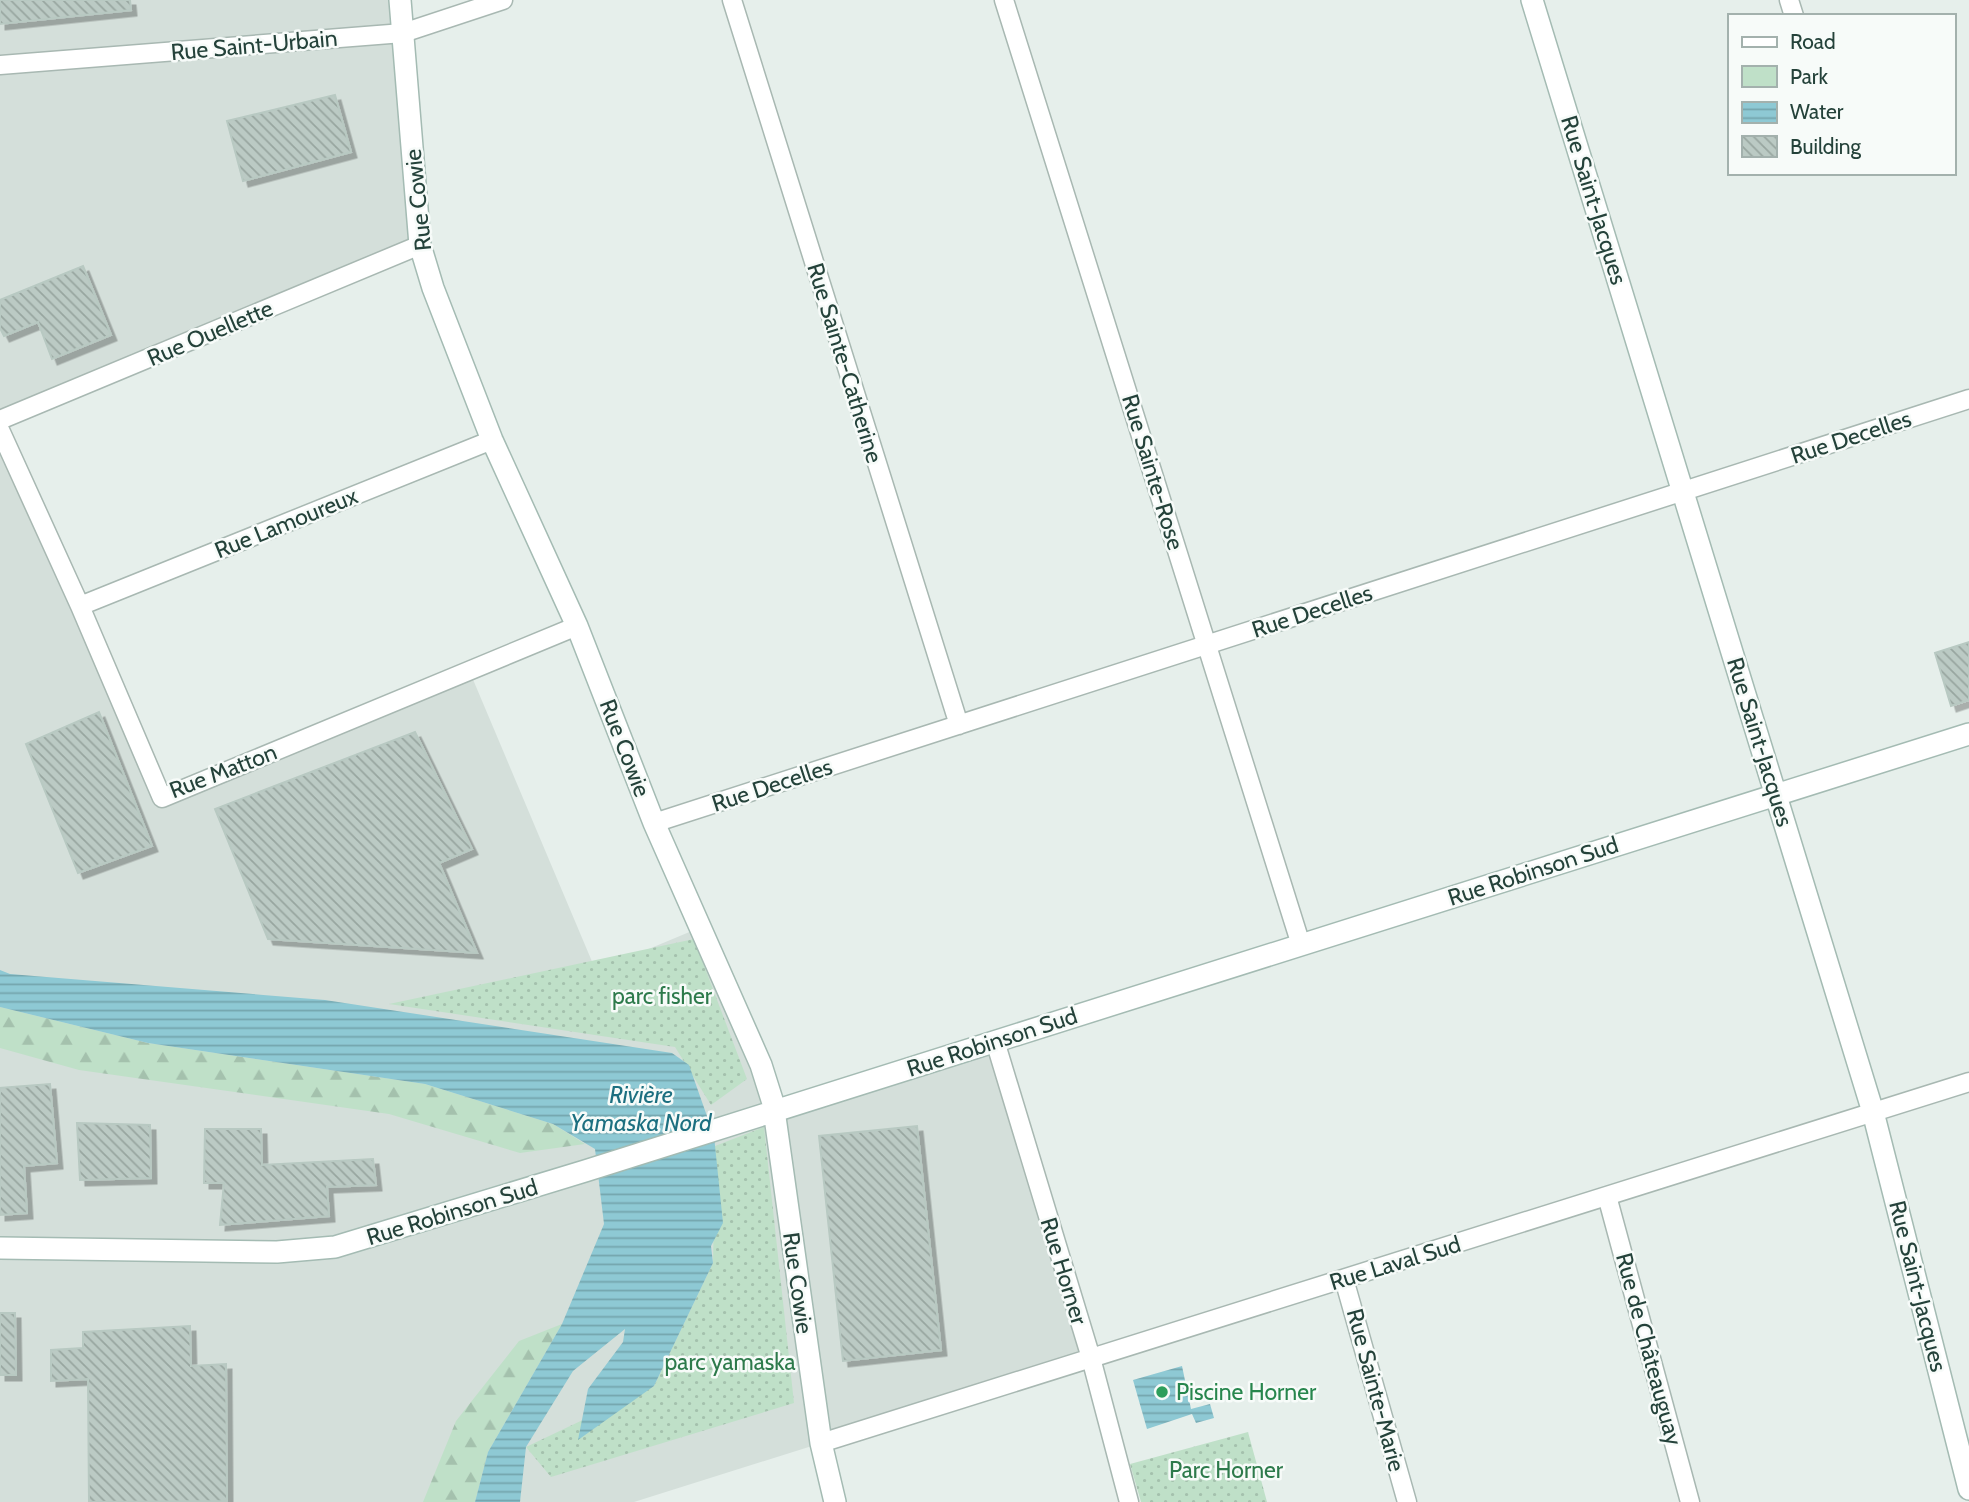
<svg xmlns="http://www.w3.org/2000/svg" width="1969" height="1502" viewBox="0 0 1969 1502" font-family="Cabin,sans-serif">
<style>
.built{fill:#d4dfda}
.green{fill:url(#green-dots)}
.forest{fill:url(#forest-firs)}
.water{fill:url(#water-rules)}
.building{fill:url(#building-back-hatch);stroke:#b8c9c2;stroke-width:2;filter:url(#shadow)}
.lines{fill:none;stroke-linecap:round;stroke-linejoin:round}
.street-casing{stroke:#a8b8b2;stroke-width:21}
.secondary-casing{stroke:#a4bbb3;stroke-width:24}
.street{stroke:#fff;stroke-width:18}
.secondary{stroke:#fff;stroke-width:21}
.leisure-dot{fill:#2e9e5b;stroke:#f7fbf9;stroke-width:2.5}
.labels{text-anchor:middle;stroke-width:5;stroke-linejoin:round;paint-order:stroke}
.street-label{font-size:23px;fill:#24423a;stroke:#f7fbf9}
.park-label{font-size:23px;fill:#2d7a4b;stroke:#f7fbf9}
.leisure-label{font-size:23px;fill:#27864d;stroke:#f7fbf9;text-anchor:start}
.water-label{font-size:24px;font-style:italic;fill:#1c6f80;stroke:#f7fbf9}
</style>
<defs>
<pattern id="green-dots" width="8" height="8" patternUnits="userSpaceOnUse" patternTransform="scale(1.75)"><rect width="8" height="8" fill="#bfe0c8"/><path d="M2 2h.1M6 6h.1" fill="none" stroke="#a4c1ad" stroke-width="1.8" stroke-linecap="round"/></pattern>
<pattern id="forest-firs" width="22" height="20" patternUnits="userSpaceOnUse" patternTransform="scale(1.75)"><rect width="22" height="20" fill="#bfe0c8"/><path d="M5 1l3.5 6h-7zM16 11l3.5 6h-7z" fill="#a4c1ad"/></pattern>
<pattern id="water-rules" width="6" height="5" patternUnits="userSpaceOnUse" patternTransform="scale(1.75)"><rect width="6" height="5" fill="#8ec9d4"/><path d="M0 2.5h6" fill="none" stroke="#74a5ad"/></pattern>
<pattern id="building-back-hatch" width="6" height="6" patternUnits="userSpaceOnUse" patternTransform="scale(1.75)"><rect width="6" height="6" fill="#bbcac4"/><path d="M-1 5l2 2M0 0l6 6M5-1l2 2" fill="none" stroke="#98a6a0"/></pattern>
<filter id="shadow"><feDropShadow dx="5.5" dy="5.5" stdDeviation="0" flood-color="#0004"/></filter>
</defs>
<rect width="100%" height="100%" fill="#e6efeb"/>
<!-- built -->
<path class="built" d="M0 0H400L420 245 0 420Z
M0 430 162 798 469 670 596 971 699 928 774 1110 995 1041 1091 1358 634 1502H0Z"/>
<!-- green -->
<path class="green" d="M694 939 747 1079 711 1105 675 1047 389 1004Z
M764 1127 794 1403 551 1477 526 1447 654 1386 713 1263 715 1146Z
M1248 1432 1267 1502H1141L1130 1464Z"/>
<!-- forest -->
<path class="forest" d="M0 1007 148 1043 425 1084 553 1124 585 1144 520 1153 389 1114 79 1070 0 1048Z
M562 1324 488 1452 475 1502H423L456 1421 519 1341Z"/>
<!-- water -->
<path class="water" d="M0 970 10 974 325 1000 672 1053 689 1065 714 1136 723 1223 711 1246 713 1263 654 1386 578 1440 588 1389 623 1342 625 1329 573 1371 526 1447 520 1502H475L488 1452 562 1324 604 1224 595 1149 553 1124 425 1084 148 1043 0 1007Z
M1182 1366 1191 1409 1210 1404 1214 1418 1196 1423 1192 1414 1147 1429 1133 1380Z"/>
<!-- building -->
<path class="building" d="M0 0H130L131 10 0 24Z
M335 95 351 152 243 181 227 121Z
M83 266 111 335 52 359 38 322 4 336 0 328V300Z
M1969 642V700L1951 706 1935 653Z
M99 712 152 846 78 873 26 744Z
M415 732 472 849 439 863 477 953 268 939 215 809Z
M50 1084 57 1163 24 1166 27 1213 0 1215V1088Z
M77 1123 150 1125 151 1178 80 1180Z
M917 1126 941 1350 843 1361 819 1136Z
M205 1129H261L262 1165 373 1159 376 1185 327 1187 329 1216 220 1225 224 1183H204Z
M0 1313H15L16 1375H0Z
M190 1326 191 1366 226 1364 227 1501 89 1502 88 1379 51 1381V1350L83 1348V1332Z"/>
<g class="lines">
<!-- street casing -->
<g class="street-casing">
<path id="street" d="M732 0 959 725
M1004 0 1301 945
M1789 0 1794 16
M0 65 403 33 503 0
M0 420 420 245
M0 430 80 606 162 798 577 626
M80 606 492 440
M654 823 1969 399
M995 1041 1091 1358 1129 1502
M1607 1196 1690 1502
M1344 1279 1407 1502
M821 1443 1969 1082"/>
</g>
<!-- secondary casing -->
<g class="secondary-casing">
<path id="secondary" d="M400 0 420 245 433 288 492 440 577 626 654 823 761 1065 773 1103 821 1443 835 1502
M1532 0 1873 1112 1969 1489
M0 1248 277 1252 335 1247 585 1171 1969 734"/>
</g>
<!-- street -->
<use href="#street" class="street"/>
<!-- secondary -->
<use href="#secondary" class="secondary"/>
</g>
<!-- markers -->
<circle class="leisure-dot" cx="1162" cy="1392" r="7"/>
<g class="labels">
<!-- street labels -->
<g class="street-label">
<text transform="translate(254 45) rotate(-5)" y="8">Rue Saint-Urbain</text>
<text transform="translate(418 200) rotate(-96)" y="8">Rue Cowie</text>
<text transform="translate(1594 200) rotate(73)" y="8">Rue Saint-Jacques</text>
<text transform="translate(210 333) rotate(-23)" y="8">Rue Ouellette</text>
<text transform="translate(845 363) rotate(73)" y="8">Rue Sainte-Catherine</text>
<text transform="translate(1851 437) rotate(-18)" y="8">Rue Decelles</text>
<text transform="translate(1153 472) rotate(73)" y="8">Rue Sainte-Rose</text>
<text transform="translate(286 523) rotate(-22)" y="8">Rue Lamoureux</text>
<text transform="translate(1312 611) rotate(-18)" y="8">Rue Decelles</text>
<text transform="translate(1760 742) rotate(73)" y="8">Rue Saint-Jacques</text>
<text transform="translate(625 748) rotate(69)" y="8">Rue Cowie</text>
<text transform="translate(223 771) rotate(-21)" y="8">Rue Matton</text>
<text transform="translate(772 785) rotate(-18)" y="8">Rue Decelles</text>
<text transform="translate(1533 871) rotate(-18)" y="8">Rue Robinson Sud</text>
<text transform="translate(992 1042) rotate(-18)" y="8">Rue Robinson Sud</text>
<text transform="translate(452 1212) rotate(-17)" y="8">Rue Robinson Sud</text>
<text transform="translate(1395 1263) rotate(-17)" y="8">Rue Laval Sud</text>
<text transform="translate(1064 1271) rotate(73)" y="8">Rue Horner</text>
<text transform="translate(798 1283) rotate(82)" y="8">Rue Cowie</text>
<text transform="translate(1918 1286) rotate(76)" y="8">Rue Saint-Jacques</text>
<text transform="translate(1649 1349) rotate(75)" y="8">Rue de Châteauguay</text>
<text transform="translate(1376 1390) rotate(75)" y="8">Rue Sainte-Marie</text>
</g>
<!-- park labels -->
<g class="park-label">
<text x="662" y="1004">parc fisher</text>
<text x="730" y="1370">parc yamaska</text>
<text x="1226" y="1478">Parc Horner</text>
</g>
<!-- leisure labels -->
<g class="leisure-label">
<text x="1176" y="1400">Piscine Horner</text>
</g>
<!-- water labels -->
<g class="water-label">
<text x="641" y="1103">Rivière<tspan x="641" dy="28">Yamaska Nord</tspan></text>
</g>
</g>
<!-- legend -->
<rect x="1728" y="14" width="228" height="161" fill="#f7fbf9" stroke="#a3b1ad" stroke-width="2"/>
<rect x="1742" y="37" width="35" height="10" fill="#ffffff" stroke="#a3b1ad" stroke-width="2"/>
<text x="1790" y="49" font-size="21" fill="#24423a">Road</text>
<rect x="1742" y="66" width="35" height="21" fill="#bfe0c8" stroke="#a3b1ad" stroke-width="2"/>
<text x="1790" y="84" font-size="21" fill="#24423a">Park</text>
<rect x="1742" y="102" width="35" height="21" fill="url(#water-rules)" stroke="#a3b1ad" stroke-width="2"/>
<text x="1790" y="119" font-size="21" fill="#24423a">Water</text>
<rect x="1742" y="136" width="35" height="21" fill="url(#building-back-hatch)" stroke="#a3b1ad" stroke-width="2"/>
<text x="1790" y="154" font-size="21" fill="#24423a">Building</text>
</svg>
